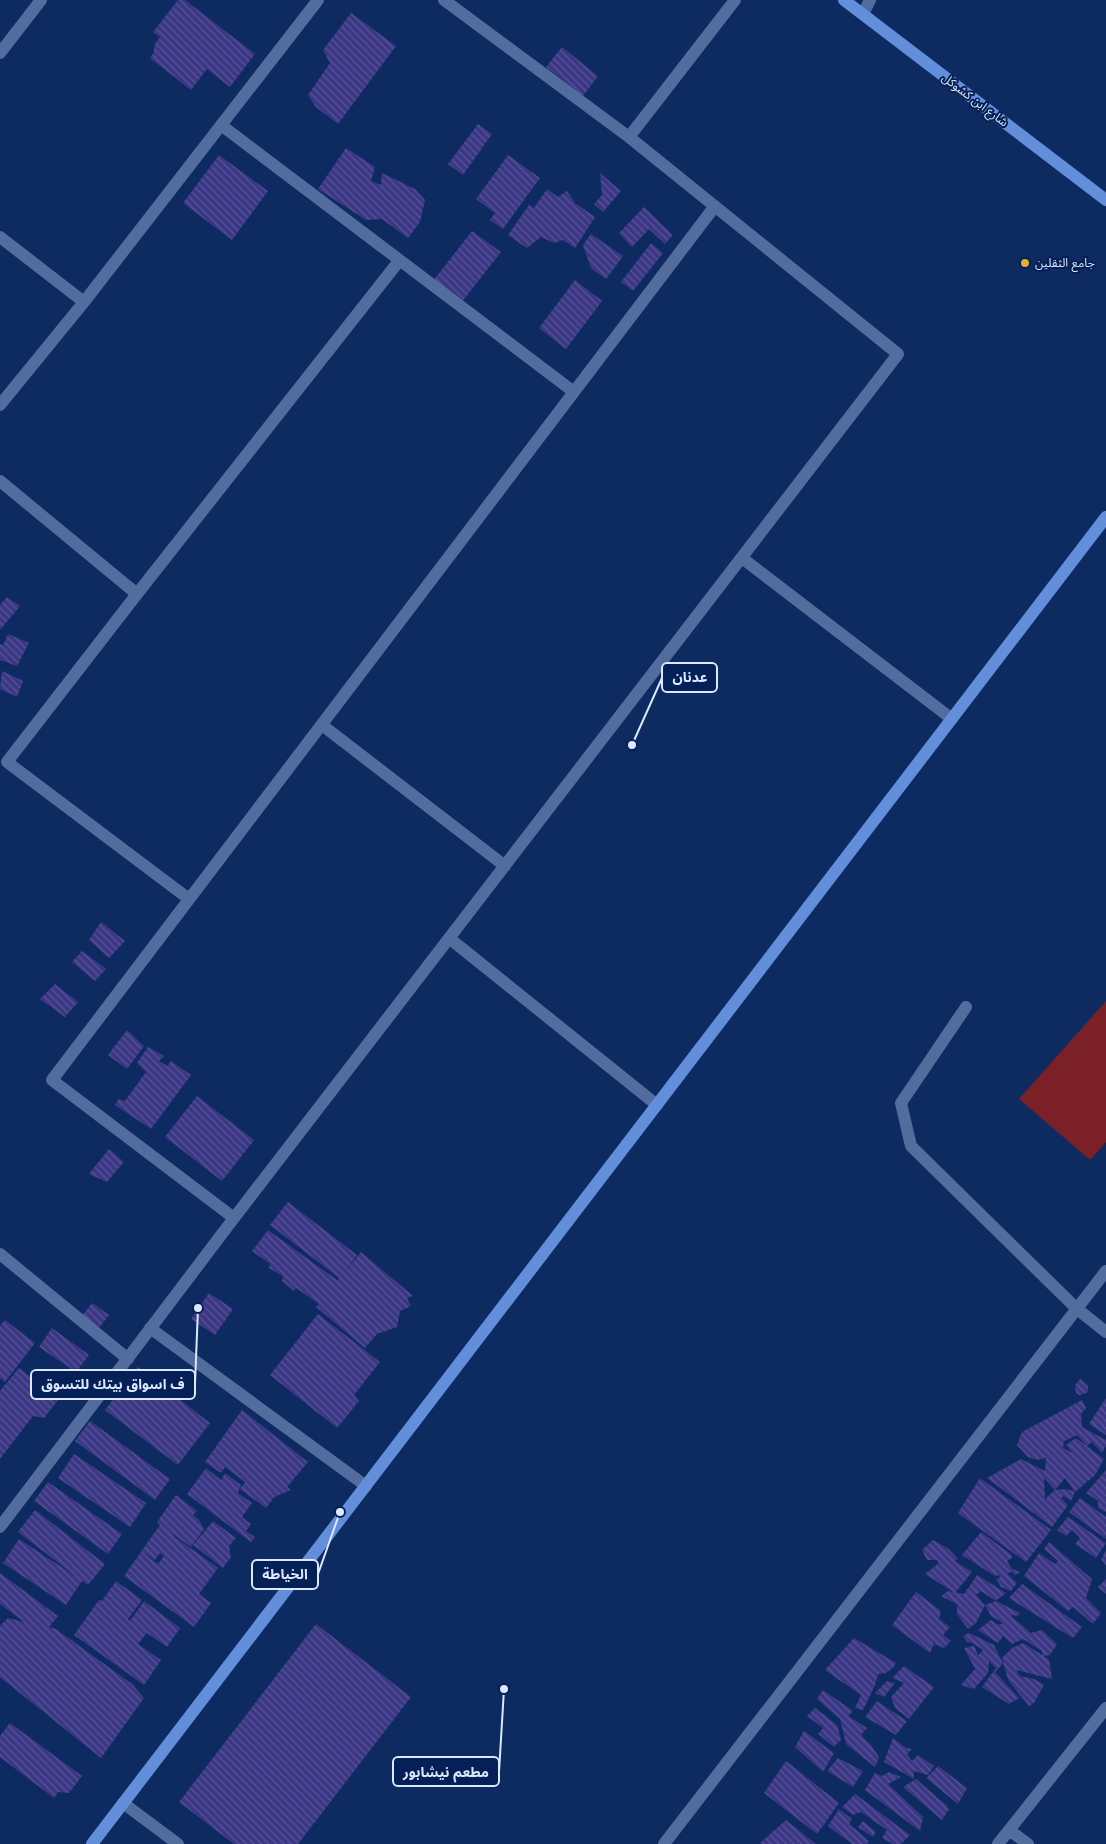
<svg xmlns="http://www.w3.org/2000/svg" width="1106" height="1844" viewBox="0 0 1106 1844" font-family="Helvetica,'Noto Sans Arabic',sans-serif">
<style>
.park{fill:#7a2026}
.building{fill:url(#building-back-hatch);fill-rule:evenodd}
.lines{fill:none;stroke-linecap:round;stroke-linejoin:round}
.lane{stroke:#516c9d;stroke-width:12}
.street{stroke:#516c9d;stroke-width:12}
.secondary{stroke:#628edb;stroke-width:12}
.poi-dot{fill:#e6ad36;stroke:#042056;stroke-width:2}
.labels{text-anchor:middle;stroke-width:4;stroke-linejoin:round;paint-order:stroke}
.street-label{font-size:12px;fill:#dce8fd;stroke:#042056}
.poi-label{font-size:12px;fill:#dce8fd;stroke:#042056;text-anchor:start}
.leader{fill:none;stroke:#dce8fd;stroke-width:2}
.callout-dot{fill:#dce8fd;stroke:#042056;stroke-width:2}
.callout{fill:#042056;stroke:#dce8fd;stroke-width:2}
.callout-label{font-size:14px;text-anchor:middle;font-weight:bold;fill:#dce8fd}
</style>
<defs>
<pattern id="building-back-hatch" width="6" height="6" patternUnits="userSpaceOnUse" patternTransform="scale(1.25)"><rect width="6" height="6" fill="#3c3785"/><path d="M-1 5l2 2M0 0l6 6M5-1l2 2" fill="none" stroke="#585497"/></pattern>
</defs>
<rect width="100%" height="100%" fill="#0d2b61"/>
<!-- park -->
<path class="park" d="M1106 1001V1142L1090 1160 1019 1099Z"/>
<!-- building -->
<path class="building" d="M178 0H185L255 54 230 87 207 69 191 90 150 58 153 54 155 44 160 37 153 32Z
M351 13 396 46 338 124 316 107 308 95 330 63 323 50Z
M562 47 598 76 583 96 546 67Z
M478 124 492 134 463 175 448 164Z
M346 148 375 167 371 181 381 185 382 173 415 189 425 200 420 222 408 238 382 219 366 220 318 189Z
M219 155 268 191 232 240 183 203Z
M508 155 540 178 503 229 490 220 495 213 476 199Z
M600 173 621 191 603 212 594 204 602 195Z
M547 189 558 197 567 191 575 203 595 217 575 248 563 240 554 243 541 237 527 248 508 235 529 205 534 208Z
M644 207 673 235 665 244 649 229 632 247 619 233Z
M472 231 501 252 461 303 433 281Z
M591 234 623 256 606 279 591 268 583 245Z
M651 243 663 253 633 291 621 282Z
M575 280 602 301 566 349 539 328Z
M7 597 20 606 0 630V605Z
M8 634 29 643 17 666 0 660V644L3 645Z
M2 671 23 681 17 697 0 689Z
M101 922 125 941 109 958 89 940Z
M82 951 106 969 95 981 72 962Z
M55 984 78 1002 65 1017 40 999Z
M127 1030 144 1046 127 1069 108 1055Z
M148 1047 164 1056 159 1061 167 1066 171 1061 191 1075 151 1129 115 1105 119 1099 125 1101 146 1072 137 1063Z
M197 1096 254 1140 222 1181 165 1137Z
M109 1149 124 1162 107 1182 89 1174Z
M288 1202 357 1255 344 1273 361 1252 413 1296 407 1298 411 1306 400 1311 397 1327 377 1334 365 1348 316 1307 319 1304 296 1288 294 1291 282 1281 283 1276 269 1268 270 1264 252 1251 268 1230 337 1280 339 1278 270 1225Z
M209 1293 233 1309 215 1335 191 1319Z
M92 1303 109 1315 99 1328 82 1316Z
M318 1314 380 1362 354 1395 359 1401 337 1428 270 1375Z
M5 1320 35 1343 5 1382 0 1378V1326Z
M52 1328 89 1355 76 1372 39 1347Z
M138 1367 210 1423 178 1465 105 1410Z
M19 1368 59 1399 44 1418 33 1416 0 1459V1391Z
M1080 1379 1088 1386V1392L1080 1395 1077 1394 1075 1389 1076 1384Z
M1106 1398V1435L1089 1424Z
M1082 1400 1086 1408 1081 1414 1082 1427 1106 1440V1446L1102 1453 1092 1442 1087 1446 1077 1435 1064 1441 1063 1448 1073 1453 1066 1445 1076 1438 1104 1459 1095 1475 1075 1492 1065 1478 1055 1490 1044 1478 1045 1499 1055 1490 1067 1489 1075 1492 1071 1501 1064 1496 1061 1498 1068 1505 1052 1527 987 1478 1021 1459 1045 1471 1046 1458 1037 1460 1028 1457 1017 1445 1022 1432Z
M242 1410 308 1462 287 1487 291 1490 274 1497 266 1508 240 1489 245 1482 225 1467 221 1473 205 1462Z
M90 1421 170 1479 155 1500 75 1441Z
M74 1454 146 1503 130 1527 58 1478Z
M206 1468 221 1480 225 1473 241 1485 238 1493 252 1503 242 1517 251 1524 246 1531 255 1537 251 1542 187 1494Z
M1106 1470V1512L1098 1508V1501L1086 1493Z
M980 1478 1051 1530 1026 1562 958 1513Z
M48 1482 122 1534 108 1554 34 1501Z
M176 1495 197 1511 193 1515 199 1520 204 1529 191 1547 173 1534 175 1537 218 1568 199 1594 211 1603 194 1627 124 1576 160 1525 157 1522ZM142 1552 155 1560 160 1553 164 1556 158 1564Z
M1080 1498 1106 1517V1539L1069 1512Z
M35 1510 105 1564 88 1585 82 1581 66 1605 3 1563 19 1539 78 1578 18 1532Z
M1068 1517 1106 1543 1096 1558 1075 1544 1080 1538 1072 1530 1066 1536 1057 1530Z
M213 1521 236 1538 229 1546 231 1557 223 1568 193 1545Z
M981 1532 1012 1555V1558L1007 1561 1012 1569 1020 1572 1015 1575 1012 1572 1007 1573 1017 1583 1011 1591 1001 1587 996 1579 1000 1578 999 1575 995 1576 962 1555Z
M933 1540 949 1549 958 1559 955 1561 972 1572 955 1593 925 1574 939 1563 937 1560H927L922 1550Z
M1049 1542 1092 1579 1086 1598 1101 1613 1093 1624 1073 1607 1068 1611 1024 1576 1039 1553 1055 1564 1058 1561 1044 1549Z
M1106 1550V1566L1101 1559Z
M0 1573 58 1616 49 1627 56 1629 132 1684 144 1698 101 1758 0 1677V1626L8 1618 24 1622 0 1604Z
M977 1575 1006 1593 996 1601 1020 1613 1018 1616 1013 1615 1011 1616 1031 1633 1042 1630 1057 1644 1050 1655 1044 1656 1049 1660 1052 1679 1016 1670 1020 1676 1034 1679 1044 1685 1034 1703 1029 1706 1008 1680 1002 1658 1012 1648 1023 1643 1042 1655V1651L1023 1639 1012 1644 1003 1636 998 1643 978 1630 991 1620 998 1625 1003 1623 991 1616 985 1605 996 1601 981 1591 976 1595 985 1605 976 1623 968 1629 957 1614V1604L941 1596 948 1591 964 1594Z
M1106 1579V1594L1098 1587Z
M116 1581 142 1600 128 1619 130 1621 144 1601 180 1628 167 1647 147 1633 138 1644 161 1660 144 1685 74 1635 99 1600 102 1601Z
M1022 1584 1082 1627 1073 1638 1009 1598Z
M916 1592 941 1611 939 1619 950 1627 943 1635 951 1641 944 1648 934 1644 930 1653 892 1625Z
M316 1624 411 1697 298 1844H234L179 1802Z
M969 1633 994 1645 1003 1664 995 1672 1019 1698 1009 1704 982 1687 996 1668 989 1661 988 1673 974 1689 961 1685 975 1669 964 1648 974 1646 978 1655 983 1650 972 1643 967 1642 963 1636Z
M854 1638 896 1663 893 1668 886 1673 878 1674 875 1685 863 1710 855 1708 861 1695 825 1670Z
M904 1666 934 1687 909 1719 895 1708 891 1697 904 1683 892 1678Z
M887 1681 895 1683 884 1697 875 1693Z
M823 1690 853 1711 848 1716 867 1728 861 1735 871 1745 879 1757 875 1767 846 1744 840 1719 817 1699Z
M877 1701 907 1721 896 1735 865 1717Z
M815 1708 837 1725 841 1740 834 1747 818 1734 823 1728 807 1716Z
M10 1723 82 1776 69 1793 58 1792 54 1798 0 1757V1736Z
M804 1731 834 1753 823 1772 795 1747Z
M893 1738 906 1748 912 1749 907 1754 912 1761 918 1755 934 1766 928 1775 914 1771V1779L884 1762Z
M838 1758 863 1771 853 1787 827 1771Z
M786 1761 839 1803 817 1834 764 1793Z
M938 1766 967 1788 958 1804 926 1778Z
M889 1772 901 1777 888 1784 923 1817 920 1831 865 1790 875 1773 882 1776Z
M916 1779 946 1805 949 1809 942 1820 903 1787Z
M855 1794 910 1835 901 1844H893L882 1838 887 1830 861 1812 853 1815 842 1807Z
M839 1809 852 1819 849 1824 869 1841 867 1844H852L828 1826Z
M786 1820 816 1844H762L760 1843Z
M863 1821 876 1832 873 1837 858 1827Z"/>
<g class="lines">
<!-- lane -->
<path class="lane" d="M966 1007 901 1103 911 1146 1076 1308
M123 1803 178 1844"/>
<!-- street -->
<path class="street" d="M863 14 870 0
M0 53 41 0
M221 125 574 392
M629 137 735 0
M0 237 84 302
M0 405 84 302 318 0
M0 481 137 594
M742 558 952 719
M322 725 505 866
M189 899 7 762 137 594 399 261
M449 938 657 1105
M234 1218 52 1080 715 206
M0 1254 128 1359
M1076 1308 1106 1332
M150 1328 366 1486
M0 1527 234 1218 898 354 629 137 444 0
M1009 1830 1028 1844
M664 1844 1106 1271
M998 1844 1106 1708"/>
<!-- secondary -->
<path class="secondary" d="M844 0 1106 200
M92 1844 1106 517"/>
</g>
<!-- markers -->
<circle class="poi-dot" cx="1025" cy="263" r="5"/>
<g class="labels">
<!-- street labels -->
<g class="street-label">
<text transform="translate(975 100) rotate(37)" y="4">شارع ابن كشوكل</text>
</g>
<!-- poi labels -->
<g class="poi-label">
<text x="1035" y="267">جامع الثقلين</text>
</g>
</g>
<!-- callouts -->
<path class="leader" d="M632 745L662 678M198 1308L195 1384M340 1512L318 1574M504 1689L499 1772"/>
<g class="callout-dot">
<circle cx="632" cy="745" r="5"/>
<circle cx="198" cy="1308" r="5"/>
<circle cx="340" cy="1512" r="5"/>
<circle cx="504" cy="1689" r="5"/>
</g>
<g class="callout">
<rect x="662" y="663" width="55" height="29" rx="5"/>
<rect x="31" y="1370" width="164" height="29" rx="5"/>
<rect x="252" y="1560" width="66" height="29" rx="5"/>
<rect x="393" y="1757" width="106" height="29" rx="5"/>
</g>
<g class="callout-label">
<text x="690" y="682">عدنان</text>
<text x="113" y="1389">ف اسواق بيتك للتسوق</text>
<text x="285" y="1579">الخياطة</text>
<text x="446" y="1777">مطعم نيشابور</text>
</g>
</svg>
